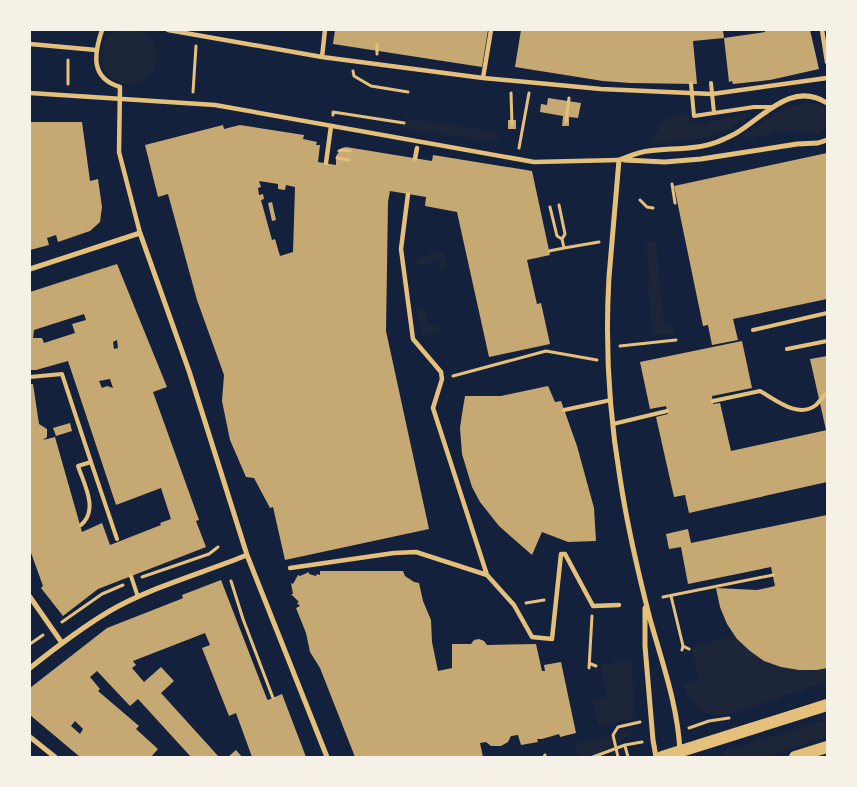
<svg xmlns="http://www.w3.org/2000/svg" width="857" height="787" viewBox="0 0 857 787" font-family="Jost,sans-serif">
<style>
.green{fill:#1d2539}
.building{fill:#c6a872;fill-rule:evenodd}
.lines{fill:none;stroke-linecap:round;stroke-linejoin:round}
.path{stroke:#e5c07b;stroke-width:3}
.service{stroke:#e5c07b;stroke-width:4}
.pedestrian{stroke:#e5c07b;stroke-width:4.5}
.minor{stroke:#e5c07b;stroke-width:5}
.primary{stroke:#e5c07b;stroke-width:12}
</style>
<rect width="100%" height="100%" fill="#14213d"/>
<!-- green -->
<path class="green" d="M101 56a28 28 0 1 1 56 0a28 28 0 1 1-56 0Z
M807 103C812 103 817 103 822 106 831 113 828 128 819 133 812 137 804 130 796 130 780 132 762 136 745 139V135C769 120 776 107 807 103Z
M688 113 689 123 692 125 751 113C718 141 695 139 654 144L651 140 659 129 658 123 678 115Z
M405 118 498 132 496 142 403 128Z
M647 241H656L664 326 674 328 675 335H651Z
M444 252 447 267 439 269 438 261 417 266 416 258Z
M425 307 429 326 438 325 440 332 422 336 416 308Z
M735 635C744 643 754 655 765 661 783 671 807 672 827 668V682L729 714C699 717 694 708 683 683L699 681 692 647Z
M630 660 634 697V718L598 726 592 700 607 697 600 665Z
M827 719V737L765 757H723L722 752Z
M632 731C621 744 596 757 579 757L575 744Z"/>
<!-- building -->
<path class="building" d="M335 30H488L482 67 333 44Z
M521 30H723L724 38 693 41 697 84 630 83 603 81 515 67Z
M765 30H810L819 69 770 80 733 84 732 81 729 82 724 38 765 32Z
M548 98 581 103 578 118 569 117V126H562L563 116 540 112 541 104 547 105Z
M508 120H516V129H508Z
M30 122H82L90 181 98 179 102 207 100 222 90 231 58 242 56 235 47 238 49 245 30 250Z
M223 125 224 129 240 125 304 135 303 139 317 142 316 145H320L318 162 336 165V156L342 148 346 147 432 161 433 155 532 171 550 255 527 260 537 304 541 303 550 344 489 357 457 212 425 206 426 197 390 191 388 202 386 331 429 529 285 560 273 507 270 508 254 478 246 477 230 440 222 401 224 375 197 300 168 194 158 197 145 145ZM259 181 278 184V189L285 190 286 185 295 187 293 252 280 256 275 239 272 240 261 200 264 199 263 194 259 195 258 188 261 187Z
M827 153V299L733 319 738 340 712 345 708 325 703 326 674 186Z
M272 202 276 220 272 221 268 203Z
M117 264 167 387 153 392 199 520 196 521 206 547 98 589 63 616 41 588 43 586 30 550V384H33L39 424 47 429V437L43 440 55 437 82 532 102 523 110 545 161 525 160 523 171 519 161 488 116 505 68 361 36 370H30V292ZM84 314 86 320 72 324 75 333 44 343 42 338H33L34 330ZM117 340 118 348 114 349 113 342ZM110 379 113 388 107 386 102 388 99 381Z
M742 341 752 388 712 396 713 404 720 403 731 451 827 430V482L689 513 685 495 674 497 656 417 668 414 666 406 650 409 640 362Z
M827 356V430H826L810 359Z
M548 386 555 402 561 401 577 446 594 508 596 541 568 542 542 532 532 555 499 526 480 502 472 487 462 454 460 428 462 414 465 396H501Z
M70 423 72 431 56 436 53 428Z
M827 515V668L817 670H799L781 667 764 661 750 651 737 639 727 624 720 607 716 588 757 590 775 586 771 567 688 584 681 547 669 549 666 534 688 529 691 543Z
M320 571H403L405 576 414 582 419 583 423 601 431 620 432 642 438 671 452 668V644H471L474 640 479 639 484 641 487 645 536 644 542 671H545L544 665 561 662 576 733 560 737 559 734 542 739H537L538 742 521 745 518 735 511 736 508 742 501 746H491L486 742 480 743 483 757H355L320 668 310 652 306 633 296 608 300 606 297 603 299 602 291 594H293L291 583 293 584 298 575 300 576 309 572V574L316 576 317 574 320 575Z
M221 580 267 699 268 700 282 694 306 757H252L236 713 229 716 202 648 210 645 205 633 133 661 136 665 132 668 144 682 161 667 174 681 161 693 219 757H191L138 699 130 706 97 671 90 677 100 689 98 691 139 726 136 729 158 749 151 757H80L30 715V688L107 628 181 599 183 598 182 595ZM75 721 83 729 80 734 71 726Z
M236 750 242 757H228Z"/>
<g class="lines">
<!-- path -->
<path class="path" d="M377 54V44
M353 71 354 76 371 86 408 92
M68 84V60
M193 92 196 46
M511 93 512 125
M333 115V112L404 123
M566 122 569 98
M519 148 529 93
M339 151 342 150 350 151
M337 158 349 160
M672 184 675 203
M640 200 647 207 653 208
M550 207 557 236 562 239
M564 248 599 242
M549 251 564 248 562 239 565 234 559 205
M620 346 676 340
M453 376 546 351 597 360
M142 577 209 554 218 547
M231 581 243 619 273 698
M671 596 683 646 682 650
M663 597 773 575
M526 603 544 600
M62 622 102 594 123 585
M30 644 43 635
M683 646 689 649
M591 664 596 666
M589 668 592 616
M689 728 709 721 729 718
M625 746 628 757
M544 757 545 755
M593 757 625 745 642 742
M618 757 613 735 618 727 640 722"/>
<!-- service -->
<path class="service" d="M711 83 714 113
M691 84 694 116 754 107H771
M753 330 827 313
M787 349 827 341
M30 377 62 374 91 462 78 466C84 484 99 510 81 525
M713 401 760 391C776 400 798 419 816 405 820 401 823 396 827 393
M564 410 611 400
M613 424 667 411
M91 462 117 539
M131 576 138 597"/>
<!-- pedestrian -->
<path class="pedestrian" d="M102 30C94 54 90 78 120 87L119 152 140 233
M168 30 322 57 483 78 601 89 712 94 827 78
M822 30 827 62
M30 44 96 50
M322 57 325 30
M483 78 491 30
M30 93 215 105 534 162 619 160
M415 159 417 148
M326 163 331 126
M408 194 401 249 413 339 441 372 442 379 433 408 487 575
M290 568 394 553 416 552 487 575 514 605 532 637 552 639 561 554H565L593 606 619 605"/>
<!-- minor -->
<path class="minor" d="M619 160C616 199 612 238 609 277 605 344 609 412 620 478 627 525 638 572 650 619 662 662 678 706 680 752
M619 160C628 157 638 152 648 151 671 148 696 150 717 142 724 139 732 136 738 132 765 115 793 81 827 103
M624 160 665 162 701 159 797 144 818 143 827 140
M30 269 140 233 189 371 247 555 327 757
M30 597 62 643
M645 608V646L653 740 656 757
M30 668C55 648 80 629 108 612 148 588 203 573 247 555
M30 737 55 757"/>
<!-- primary -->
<path class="primary" d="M662 757 827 705
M795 757 827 747"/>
</g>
<!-- border -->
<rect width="857" height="787" fill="none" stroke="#f6f1e7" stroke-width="62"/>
</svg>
